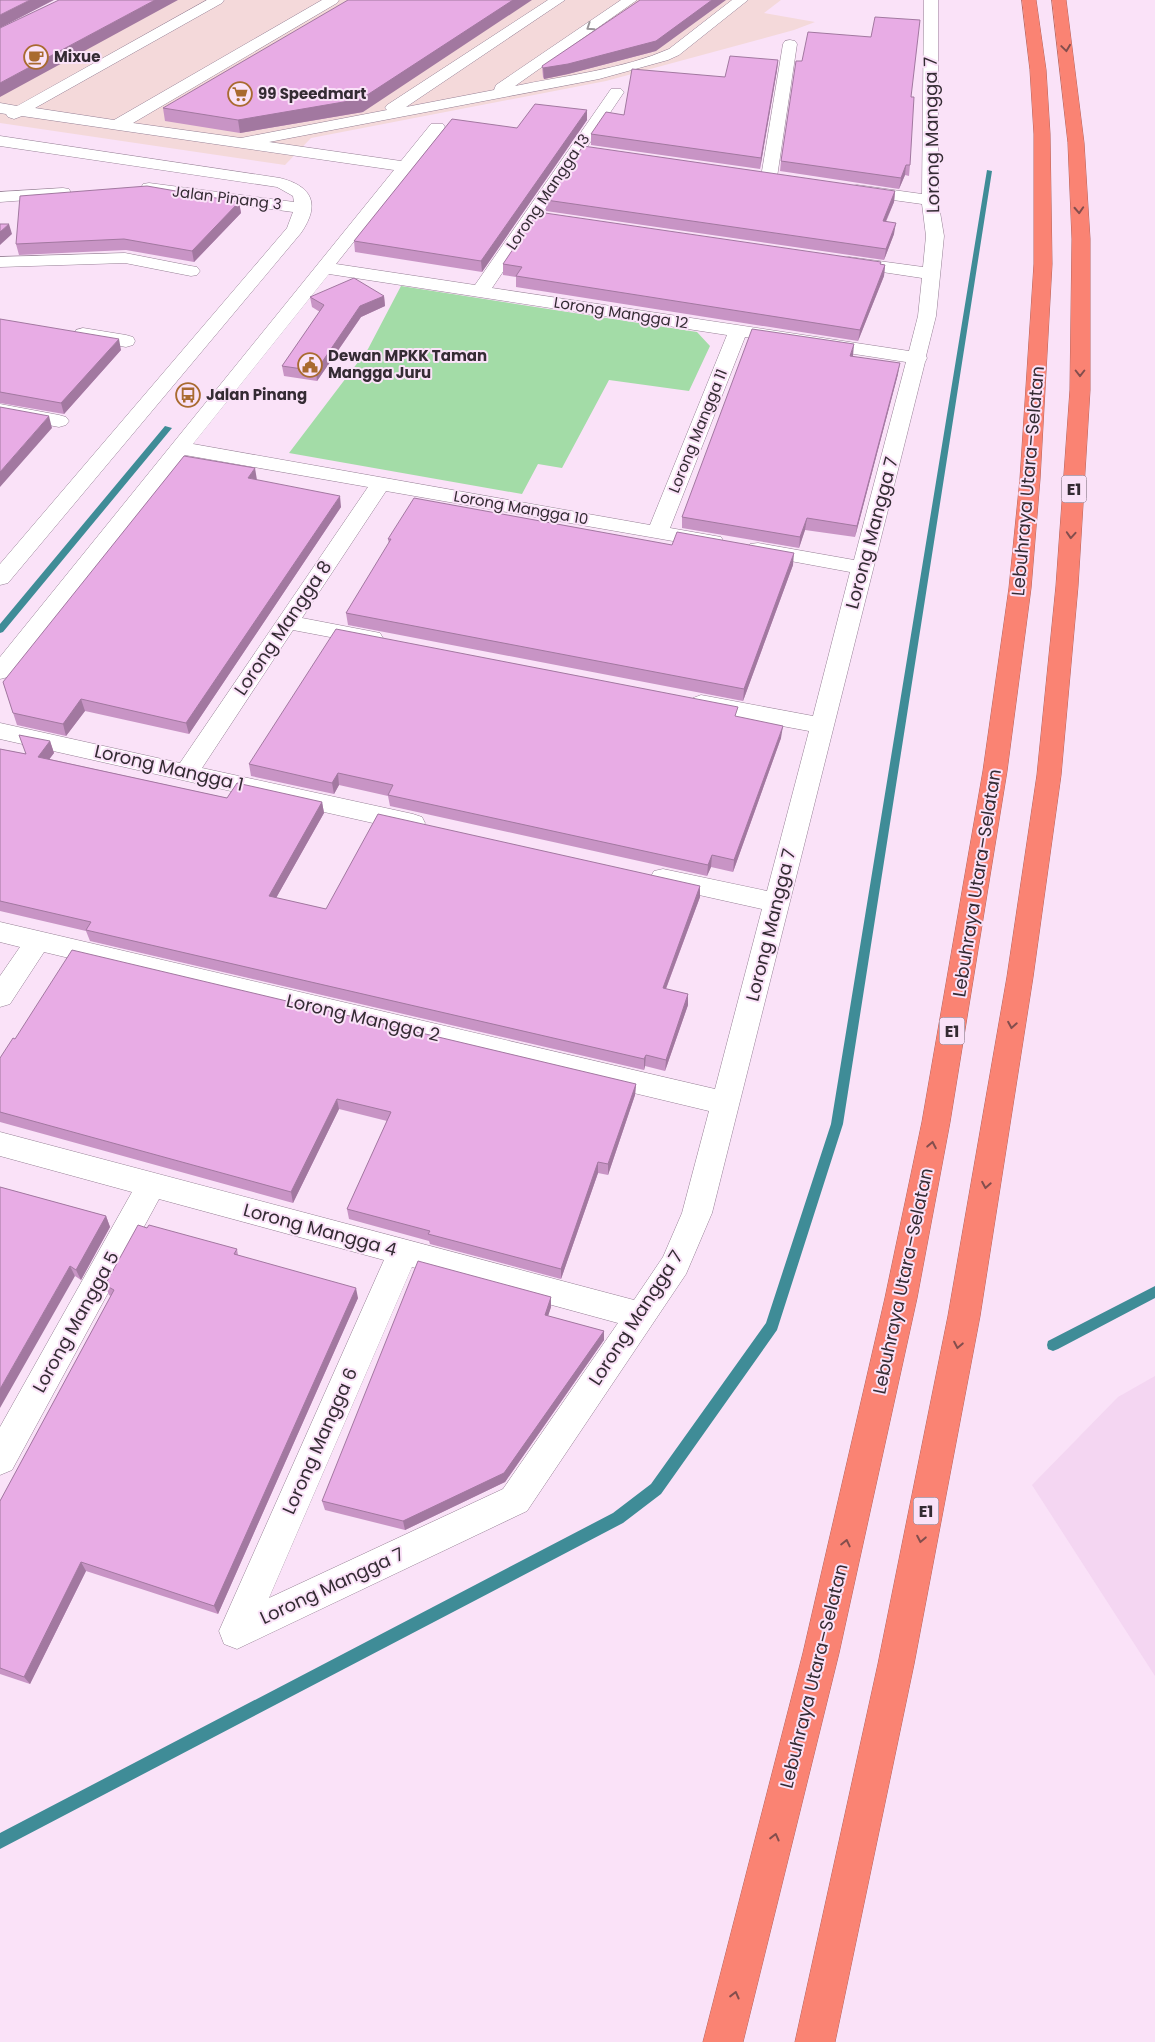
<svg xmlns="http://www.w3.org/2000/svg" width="1155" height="2042" viewBox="0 0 1155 2042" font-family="Poppins,sans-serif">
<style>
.commercial{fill:#f4d9da}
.built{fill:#f4d6f2}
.green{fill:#a3dca7}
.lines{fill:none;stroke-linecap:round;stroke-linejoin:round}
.stream{fill:#3f8c97;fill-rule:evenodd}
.minor-casing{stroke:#968095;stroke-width:1}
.highway-casing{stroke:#b5645d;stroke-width:1}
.minor{fill:#fff;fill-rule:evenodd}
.highway{fill:#fa8373;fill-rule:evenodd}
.wall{fill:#c894c5}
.shaded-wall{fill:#a278a0}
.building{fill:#e8ace5;stroke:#a278a0}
.oneway{stroke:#9a9599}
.oneway2{stroke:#834e4d}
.labels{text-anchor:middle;stroke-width:4;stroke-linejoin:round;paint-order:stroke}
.far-poi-label{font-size:15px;font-weight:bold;fill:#342b33;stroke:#fae2f8;text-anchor:start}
.far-street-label{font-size:15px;fill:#342b33;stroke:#fae2f8}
.shield{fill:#fae2f8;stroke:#6f626e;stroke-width:1}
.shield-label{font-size:16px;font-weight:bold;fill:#342b33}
.street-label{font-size:18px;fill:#342b33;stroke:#fae2f8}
</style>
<rect width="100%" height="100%" fill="#fae2f8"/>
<!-- commercial -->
<path class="commercial" d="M90 0H781L764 13 815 22 794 30 606 81 311 138 285 165 0 123V48Z"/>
<!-- built -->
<path class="built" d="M1155 1376V1676L1032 1485 1118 1397Z"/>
<!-- green -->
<path class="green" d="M401 286 697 332 710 346 689 391 609 380 562 468 538 464 522 494 289 453 368 349Z"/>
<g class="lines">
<!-- stream -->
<path class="stream" d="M987 170 992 171 843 1124 777 1330 661 1494 623 1523 0 1849V1833L613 1513 651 1484 766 1323 831 1124Z
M165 426 172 428 3 632 0 633V624Z
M1155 1286V1298L1058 1349 1053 1351 1048 1349 1047 1345 1048 1341Z"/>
<!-- minor casing -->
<g class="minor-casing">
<path id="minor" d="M207 0H224L222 3 35 108 114 120 322 0H339L337 3 133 123 241 138 387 110 385 108 387 105 548 0H565L406 107 494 90 496 85 621 0H637L515 86C563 76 624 69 669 49L732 0H748L679 55 668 60 599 79 269 142 401 161 431 124H443L445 127 443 130 336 264 475 285 611 89H621L624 92 492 288 909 351 918 316 922 278 849 267 843 266 840 262 843 258 849 257 923 267 926 236 922 204 857 195 851 194 849 190 851 186 857 185 922 194 924 0H938V200L944 236 936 316 926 356 927 358 925 362 712 1213 686 1274 527 1511 237 1649 224 1644 219 1631 384 1260 159 1199 12 1470 0 1475V1427L132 1192 0 1156V1132L634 1300 663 1257 682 1213 709 1111 44 952 10 1004 0 1007V976L20 947 0 942V922L715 1089 762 909 654 885 650 878 654 871 663 869 767 891 809 731 701 711 693 708 689 703 693 698 701 695 813 716 850 572 758 555 750 554 747 549 750 544 758 543 854 560 906 362 745 337 670 528 721 537 724 542 721 547 713 548 386 491 302 618 380 633 383 638 380 643 372 645 293 630 202 768 413 814 422 817 425 823 422 829 413 832 0 739V723L180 763 368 487 185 455 8 677 0 679V657L394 170 22 116 14 119 8 117 6 114 0 113V103L17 106ZM329 274 727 335 650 525 193 444ZM412 1267 618 1323 503 1489 269 1598Z
M790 40 795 41 797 44 777 177 775 181H763L761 177 783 44 785 41Z
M0 136 280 178C312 186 321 204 301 233L8 583 0 585V564L287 228 293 212 149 193 143 192 141 188 143 184 149 183 294 202 293 196 277 187 0 146Z
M63 188 69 189 71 193 69 197 0 202V192Z
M125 253 191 266 197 267 200 271 197 275 191 276 125 263 0 267V257Z
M83 328 126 335 133 337 135 341 133 345 126 347 76 338 74 334 76 330Z
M0 404 59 415 66 417 69 421 66 425 59 427 0 416Z"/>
</g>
<!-- highway casing -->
<g class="highway-casing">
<path id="highway" d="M1022 0H1036L1046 70 1050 134 1052 264 1040 479 1031 588 1007 771 950 1122 917 1298 839 1653 743 2042H703L803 1653 885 1298 922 1122 983 771 1009 588 1020 479 1034 264V134L1030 70Z
M1052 0H1066L1084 143 1090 239V390L1078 586 1061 775 1033 977 980 1316 914 1664 835 2042H795L878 1664 948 1316 1007 977 1037 775 1056 586 1070 390 1072 239 1068 143Z"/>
</g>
<!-- minor -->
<use href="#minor" class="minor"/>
<!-- highway -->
<use href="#highway" class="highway"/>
</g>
<!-- wall -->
<path class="wall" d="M656 51 568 74 544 79 543 77 542 66Z
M778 60 777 70 760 169 591 145V134L624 115 725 77Z
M802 61 911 97 910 165 909 176 905 175 899 189 780 171 781 161Z
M163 108 363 112 240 133 165 121Z
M587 120 482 272 355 252 354 241 517 128Z
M895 191 894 202 886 222 894 234 884 260 546 211V200Z
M239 202 241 213 194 262 126 250 19 255 16 244Z
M503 264H880L885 265 884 276 858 341 516 287V277L503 275Z
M384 296 385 306 361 317 317 381 284 376 282 366 320 312 312 307 310 297Z
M0 319 121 350 64 414 0 403Z
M853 356 898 374 855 537 805 530 799 548 682 528V517Z
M257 480 341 507 189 734 85 711 66 736 17 725 3 682Z
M388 539 672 545 793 565 743 701 348 625 346 613 389 544Z
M737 717 781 738 733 872 711 867 707 876 390 806 388 796 339 785 334 794 251 776 249 764Z
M50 741 54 753 49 759 227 798 322 802 324 813 276 898 326 909 700 886V897L666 989 688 994V1005L665 1071 645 1066 644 1070 90 941 86 931 0 911V749L26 754Z
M0 1058 636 1084 635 1095 608 1175 598 1173 561 1279 430 1244 429 1241 349 1219 347 1209 387 1121 339 1109 293 1203 0 1122Z
M0 1187 106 1216 110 1227 81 1280 75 1276Z
M237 1249 238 1255 358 1298 218 1614 86 1571 30 1684 0 1674V1501L111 1296 109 1295 105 1285Z
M551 1297V1307L548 1316 604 1331V1340L505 1482 405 1530 325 1510 322 1501Z"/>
<!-- shaded-wall -->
<path class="shaded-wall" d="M30 0H54L0 28V15Z
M155 0H178L0 97V83Z
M513 0H532L363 112 240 133 238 120Z
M712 0H726L656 51 568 74 544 79 543 68Z
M778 60 777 70 760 169 761 158Z
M587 110V120L482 272 481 261Z
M906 165 905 175 899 189 901 178Z
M895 191 894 202 881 232 883 221Z
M239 202 241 213 194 262 192 251Z
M896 223 894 234 884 260 886 249Z
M9 224 12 234 0 245V232Z
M885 265 884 276 858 341 860 330Z
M384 296 385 306 361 317 317 381 316 371 360 306Z
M119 339 121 350 64 414 61 403Z
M854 344 853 356 849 367 850 356Z
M900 363 898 374 855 537 857 526Z
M49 416 52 428 0 487V472Z
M255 468 257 480 248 478Z
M340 496 341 507 189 734 186 723Z
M807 518 805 530 799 548 800 537Z
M794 553 793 565 743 701 744 689Z
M81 699 85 711 66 736 63 724Z
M783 726 781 738 733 872 734 860Z
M50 741 54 753 42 769 38 757Z
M338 773 339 785 334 794 332 783Z
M322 802 324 813 271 907 269 896Z
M712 855 711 867 707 876 708 865Z
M700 886V897L662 999 663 988Z
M688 994V1005L665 1071 666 1060Z
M646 1055 645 1066 644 1070V1059Z
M636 1084 635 1095 608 1175V1164Z
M337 1099 339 1109 293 1203 291 1192Z
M598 1162V1173L561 1279V1269Z
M106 1216 110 1227 81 1280 76 1270Z
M70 1266 75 1276 0 1408V1389Z
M356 1288 358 1298 218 1614 214 1606Z
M551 1297V1307L545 1325V1315Z
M604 1331V1340L505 1482 405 1530 403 1521Z
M81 1562 86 1571 30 1684 24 1677Z"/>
<!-- building -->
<path class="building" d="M0 0H30L0 15Z
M59 0H155L0 83V28Z
M348 0H513L361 99 238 120 163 108Z
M640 0H712L656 41 568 64 543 68 542 66Z
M875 17 920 20 911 97H914L910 165H906L901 178 781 161 796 61H802L808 32 871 37Z
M730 56 778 60 761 158 591 134 606 112 624 115 632 69 725 77Z
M535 104 587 110 481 261 354 241 452 119 517 128Z
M583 146 895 191 883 221 896 223 886 249 546 200Z
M147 186 239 202 192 251 124 239 16 244 20 196Z
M538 212 881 262 880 264 885 265 860 330 516 276 522 267 503 264Z
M0 224H9L0 232Z
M354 278 384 296 360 306 316 371 282 366 324 305 310 297Z
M0 319 119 339 61 403 0 392Z
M752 329 854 344 850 356 900 363 857 526 807 518 800 537 682 517Z
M0 407 49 416 0 472Z
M184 456 255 468 248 478 340 496 186 723 81 699 63 724 13 713 3 682Z
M414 498 672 545 677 532 794 553 744 689 346 613 391 539H388Z
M336 629 738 707 735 716 783 726 734 860 712 855 708 865 388 795 393 785 338 773 332 783 249 764Z
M19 735 50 741 38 757 227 798 237 783 322 802 269 896 326 909 378 814 700 886 663 988 688 994 666 1060 646 1055 644 1059 86 930 91 922 0 901V749L26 754Z
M72 950 636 1084 608 1164 598 1162 561 1269 428 1234 430 1231 347 1209 391 1112 337 1099 291 1192 0 1112V1058L13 1038 15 1039Z
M0 1187 106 1216 76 1270 70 1266 0 1389Z
M138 1225 147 1228 149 1225 237 1249 234 1254 356 1288 214 1606 81 1562 24 1677 0 1668V1501L114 1290 105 1285Z
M418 1261 551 1297 545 1315 604 1331 504 1473 403 1521 322 1501Z"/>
<!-- one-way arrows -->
<defs><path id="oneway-chevron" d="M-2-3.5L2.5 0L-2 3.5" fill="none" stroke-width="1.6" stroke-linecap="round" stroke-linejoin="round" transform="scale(1.25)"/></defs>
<use class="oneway" href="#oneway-chevron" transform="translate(590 27) rotate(146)"/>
<g class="oneway2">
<use href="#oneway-chevron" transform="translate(1066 48) rotate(82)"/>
<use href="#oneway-chevron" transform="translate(1079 210) rotate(87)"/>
<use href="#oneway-chevron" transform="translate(1080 373) rotate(90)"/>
<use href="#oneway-chevron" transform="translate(1071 535) rotate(94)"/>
<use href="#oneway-chevron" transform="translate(1012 1025) rotate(100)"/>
<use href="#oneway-chevron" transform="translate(932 1145) rotate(-79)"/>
<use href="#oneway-chevron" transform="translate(986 1185) rotate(100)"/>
<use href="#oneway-chevron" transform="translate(958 1345) rotate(101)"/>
<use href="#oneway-chevron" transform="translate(921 1539) rotate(101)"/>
<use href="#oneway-chevron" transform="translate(846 1543) rotate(-77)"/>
<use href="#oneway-chevron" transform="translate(775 1837) rotate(-76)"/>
<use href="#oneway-chevron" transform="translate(735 1995) rotate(-76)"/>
</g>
<!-- icons -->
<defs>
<g id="cafe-ring" transform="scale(1.25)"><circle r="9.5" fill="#fae2f8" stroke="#a96a30" stroke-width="1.5"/><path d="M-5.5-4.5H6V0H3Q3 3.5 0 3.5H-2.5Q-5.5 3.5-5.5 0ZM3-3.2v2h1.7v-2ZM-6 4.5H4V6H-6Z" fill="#a96a30"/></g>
<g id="supermarket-ring" transform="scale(1.25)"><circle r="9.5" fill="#fae2f8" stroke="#a96a30" stroke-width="1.5"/><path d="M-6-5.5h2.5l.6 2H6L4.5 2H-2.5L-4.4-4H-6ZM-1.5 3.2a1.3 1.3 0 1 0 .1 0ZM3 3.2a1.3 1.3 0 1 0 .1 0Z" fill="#a96a30"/></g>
<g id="civic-ring" transform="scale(1.25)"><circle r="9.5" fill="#fae2f8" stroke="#a96a30" stroke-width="1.5"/><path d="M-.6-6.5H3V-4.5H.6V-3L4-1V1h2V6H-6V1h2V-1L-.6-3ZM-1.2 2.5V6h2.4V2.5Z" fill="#a96a30"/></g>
<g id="bus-ring" transform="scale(1.25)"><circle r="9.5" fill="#fae2f8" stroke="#a96a30" stroke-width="1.5"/><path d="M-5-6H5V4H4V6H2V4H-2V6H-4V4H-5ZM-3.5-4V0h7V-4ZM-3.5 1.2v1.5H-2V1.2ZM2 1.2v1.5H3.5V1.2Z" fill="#a96a30"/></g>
</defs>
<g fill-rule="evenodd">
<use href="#cafe-ring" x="36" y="57"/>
<use href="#supermarket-ring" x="240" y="94"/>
<use href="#civic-ring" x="310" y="365"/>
<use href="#bus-ring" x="188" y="395"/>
</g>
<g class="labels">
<!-- far-poi labels -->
<g class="far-poi-label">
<text x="54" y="62">Mixue</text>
<text x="258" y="99">99 Speedmart</text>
<text x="328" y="361">Dewan MPKK Taman<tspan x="328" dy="17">Mangga Juru</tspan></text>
<text x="206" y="400">Jalan Pinang</text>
</g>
<!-- far-street labels -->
<g class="far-street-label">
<text transform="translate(548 192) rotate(-56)" y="5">Lorong Mangga 13</text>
<text transform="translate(227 198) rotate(7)" y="5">Jalan Pinang 3</text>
<text transform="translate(621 313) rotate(9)" y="5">Lorong Mangga 12</text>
<text transform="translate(698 431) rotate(-68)" y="5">Lorong Mangga 11</text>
<text transform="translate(521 508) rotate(10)" y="5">Lorong Mangga 10</text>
</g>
<!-- shield labels -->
<g class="shield">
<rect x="1061.5" y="475.5" width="25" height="27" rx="4"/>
<rect x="939.5" y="1017.5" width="25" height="27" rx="4"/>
<rect x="913.5" y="1497.5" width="25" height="27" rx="4"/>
</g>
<g class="shield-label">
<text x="1074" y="495">E1</text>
<text x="952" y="1037">E1</text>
<text x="926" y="1517">E1</text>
</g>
<!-- street labels -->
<g class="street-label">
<text transform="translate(932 135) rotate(-91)" y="6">Lorong Mangga 7</text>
<text transform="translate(1028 481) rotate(-85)" y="6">Lebuhraya Utara–Selatan</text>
<text transform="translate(872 533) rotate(-75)" y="6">Lorong Mangga 7</text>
<text transform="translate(283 628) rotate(-56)" y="6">Lorong Mangga 8</text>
<text transform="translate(169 768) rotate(13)" y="6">Lorong Mangga 1</text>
<text transform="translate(977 883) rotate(-81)" y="6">Lebuhraya Utara–Selatan</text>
<text transform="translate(771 925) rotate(-76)" y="6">Lorong Mangga 7</text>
<text transform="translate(363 1018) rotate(13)" y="6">Lorong Mangga 2</text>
<text transform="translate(320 1230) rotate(15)" y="6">Lorong Mangga 4</text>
<text transform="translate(903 1281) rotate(-78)" y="6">Lebuhraya Utara–Selatan</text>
<text transform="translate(636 1318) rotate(-57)" y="6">Lorong Mangga 7</text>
<text transform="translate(76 1322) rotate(-61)" y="6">Lorong Mangga 5</text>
<text transform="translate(320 1441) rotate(-66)" y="6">Lorong Mangga 6</text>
<text transform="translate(332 1586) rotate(-25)" y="6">Lorong Mangga 7</text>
<text transform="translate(814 1676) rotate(-76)" y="6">Lebuhraya Utara–Selatan</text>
</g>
</g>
</svg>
